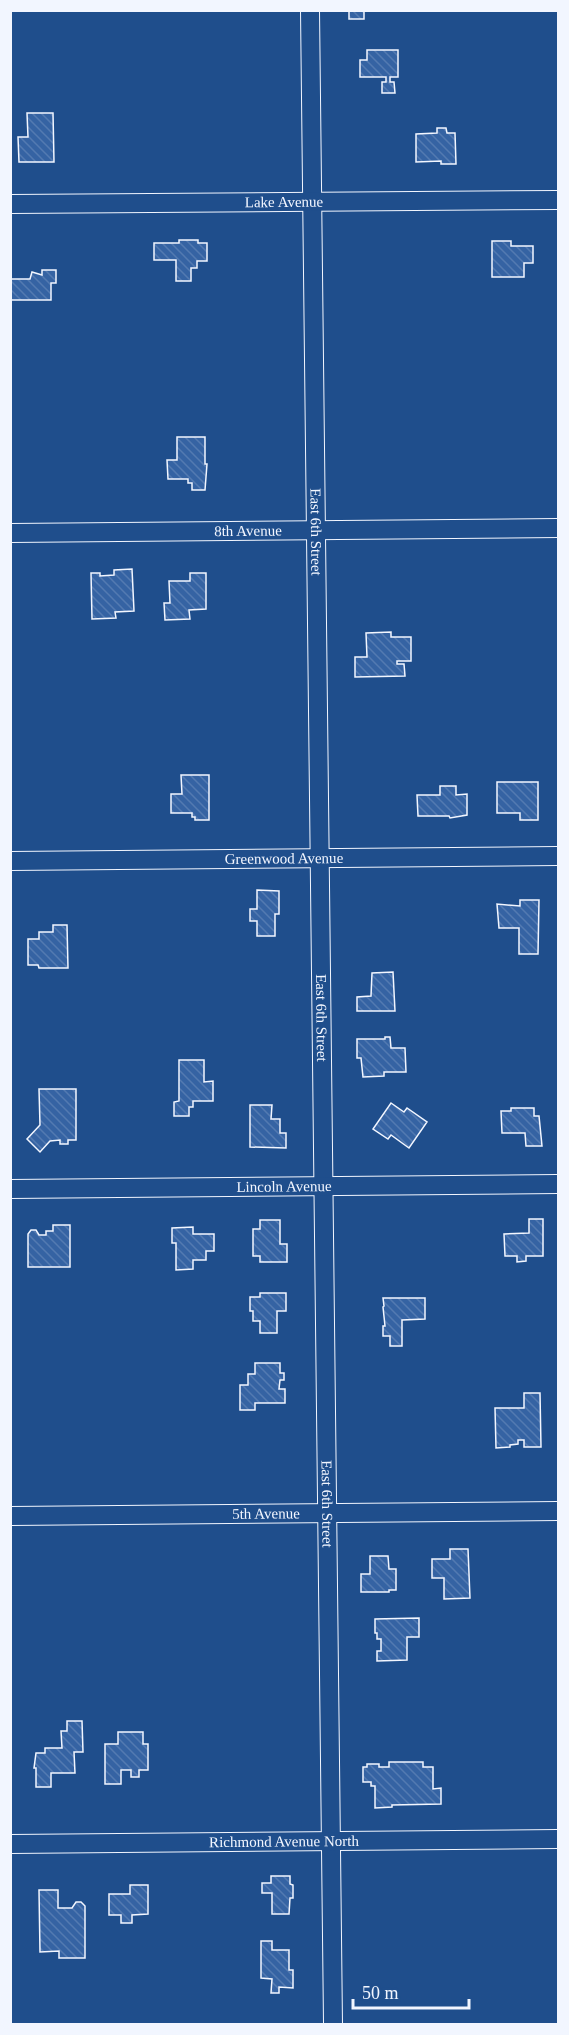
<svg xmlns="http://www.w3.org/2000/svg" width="569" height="2035" viewBox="0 0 569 2035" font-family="Georgia,serif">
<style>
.building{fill:url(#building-back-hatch);stroke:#f2f6ff;stroke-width:1.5}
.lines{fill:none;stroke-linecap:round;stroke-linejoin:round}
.minor-casing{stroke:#f2f6ff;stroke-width:20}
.minor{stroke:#1f4e8c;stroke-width:18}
.labels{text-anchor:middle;stroke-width:4.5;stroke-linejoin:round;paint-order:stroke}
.street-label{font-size:15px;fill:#f2f6ff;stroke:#1f4e8c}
</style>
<defs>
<pattern id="building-back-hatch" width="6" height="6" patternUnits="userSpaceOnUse" patternTransform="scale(1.5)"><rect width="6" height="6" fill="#3563a3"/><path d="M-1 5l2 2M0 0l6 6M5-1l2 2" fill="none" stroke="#537ab1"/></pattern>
</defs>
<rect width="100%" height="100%" fill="#1f4e8c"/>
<!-- building -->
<path class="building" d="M349 10H364V19H349Z
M367 50H398V77H390V82H394L395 93H382V82H386V77H360V60H367Z
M27 113H53L54 162H19L18 137H28Z
M437 128H446L447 133H455L456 164H441V161L416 162V134L437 133Z
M179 240H198V243H207V261H197V268H191V281H176V260H154V243H179Z
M492 241H511V246H533V263H524V277H492Z
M42 270H56V283H51V300H10V279H30L32 272 42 275Z
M177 437H205V464H207L205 490H192V483H188V479H168L167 460H177Z
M132 569 134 611 115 612 116 618 92 619 91 573H100V576L114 575V570Z
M190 573H206V609L189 610 190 619 165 620 164 603H170L169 581H190Z
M391 632V637H411V661H397V664H404L405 676 355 677V657H367L366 633Z
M181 775H209V820H195V817H192V813H171V794H182Z
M497 782H538V820H520V813H497Z
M440 786H456V795L467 794V815L450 818 449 816H418L417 795H440Z
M257 890 279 891V914H275V936H257V921H250V909H257Z
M520 900H539L538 954H519V928H499L497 904 520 906Z
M53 925H67L68 968H39L38 965H28V939H39V932H53Z
M393 972 395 1011H357V997L371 996 372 973Z
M385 1037H390L391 1048H405L406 1072H384V1076L363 1077 361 1058H357V1039H385Z
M179 1060H204V1082L213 1081V1101H193V1107H189V1116H174V1102L179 1101Z
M39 1089H76V1140H68V1144H60V1140L50 1141 40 1152 27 1139 40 1125Z
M391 1103 404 1112 407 1108 427 1122 409 1148 391 1135 388 1139 373 1129Z
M250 1105H272L271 1119H280V1133H286V1148L250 1147Z
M511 1108H534V1116H539L542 1146H526L525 1133H502L501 1111H511Z
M529 1219H543V1256H526V1261L517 1262V1256H505L504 1234 529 1233Z
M260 1220H280V1244H287V1262H260V1256H253V1229H260Z
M53 1225H70V1267H28V1234L31 1230H36L39 1235H46V1231H53Z
M193 1227V1234H214V1251H206V1260H193V1269L176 1270V1243H172V1228Z
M260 1293H286V1311H277V1333H260V1321H253V1311H250V1297H260Z
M383 1298H425V1319L402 1320V1346H390V1336H383V1326H385L383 1307 384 1306Z
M255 1363H280V1373H284V1380H280L279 1389H285V1403H255V1410H240V1385H248V1374H255Z
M524 1393H540L541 1447H524V1440H518V1444L510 1445V1447L496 1448 495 1408H524Z
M450 1549H468L470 1598 444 1599V1578H432V1559H450Z
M370 1556H388L389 1569H396V1590H389V1592H361V1574H370Z
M419 1618V1637H407V1660L377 1661V1651H381V1639H377V1633H375V1619Z
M67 1721H82L83 1752H74L75 1773H51V1787H36V1768H34L36 1753H45V1748H62L61 1731H67Z
M118 1732H143V1744H148V1770H139V1777H131V1770H121V1784H105V1744H118Z
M389 1762H423V1767H433V1789L441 1788V1804L392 1805V1807L375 1808V1786H371V1782H363V1767H367V1764H379V1767H389Z
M271 1876H290V1884L293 1885V1898H290L289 1914H272V1893H262V1883H271Z
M130 1885H148V1914L132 1915V1923H121V1915H109V1894H130Z
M39 1890H58V1908H72L76 1902H81L85 1906V1958H59V1951L40 1952Z
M261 1941H272V1950H289V1970H293V1988L279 1987V1993H271L272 1979 261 1978Z"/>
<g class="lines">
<!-- minor casing -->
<g class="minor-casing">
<g id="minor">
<path id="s1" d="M310 10 333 2024"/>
<path id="s2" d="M10 204 558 200"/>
<path id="s3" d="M10 533 558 528"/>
<path id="s4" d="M10 861 558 856"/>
<path id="s5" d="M10 1189 558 1184"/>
<path id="s6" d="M10 1516 558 1511"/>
<path id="s7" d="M10 1844 558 1839"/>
</g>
</g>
<!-- minor -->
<use href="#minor" class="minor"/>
</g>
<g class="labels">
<!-- street labels -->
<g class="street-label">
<text dy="5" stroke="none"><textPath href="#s2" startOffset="274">Lake Avenue</textPath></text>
<text dy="5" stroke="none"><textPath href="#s3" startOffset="238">8th Avenue</textPath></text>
<text dy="5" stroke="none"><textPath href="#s1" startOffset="522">East 6th Street</textPath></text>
<text dy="5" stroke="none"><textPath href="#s4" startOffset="274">Greenwood Avenue</textPath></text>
<text dy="5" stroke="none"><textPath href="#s1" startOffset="1008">East 6th Street</textPath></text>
<text dy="5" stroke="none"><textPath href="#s5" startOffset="274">Lincoln Avenue</textPath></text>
<text dy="5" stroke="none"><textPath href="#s1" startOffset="1494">East 6th Street</textPath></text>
<text dy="5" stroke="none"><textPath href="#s6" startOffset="256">5th Avenue</textPath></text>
<text dy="5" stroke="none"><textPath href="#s7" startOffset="274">Richmond Avenue North</textPath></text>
</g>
</g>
<!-- border -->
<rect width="569" height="2035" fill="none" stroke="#f2f6ff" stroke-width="24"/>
<!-- scale -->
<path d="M353 1999v9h116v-9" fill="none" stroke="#f2f6ff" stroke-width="3"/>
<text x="362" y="1999" font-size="18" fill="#f2f6ff" stroke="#1f4e8c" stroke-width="4.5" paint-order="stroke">50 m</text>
</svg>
